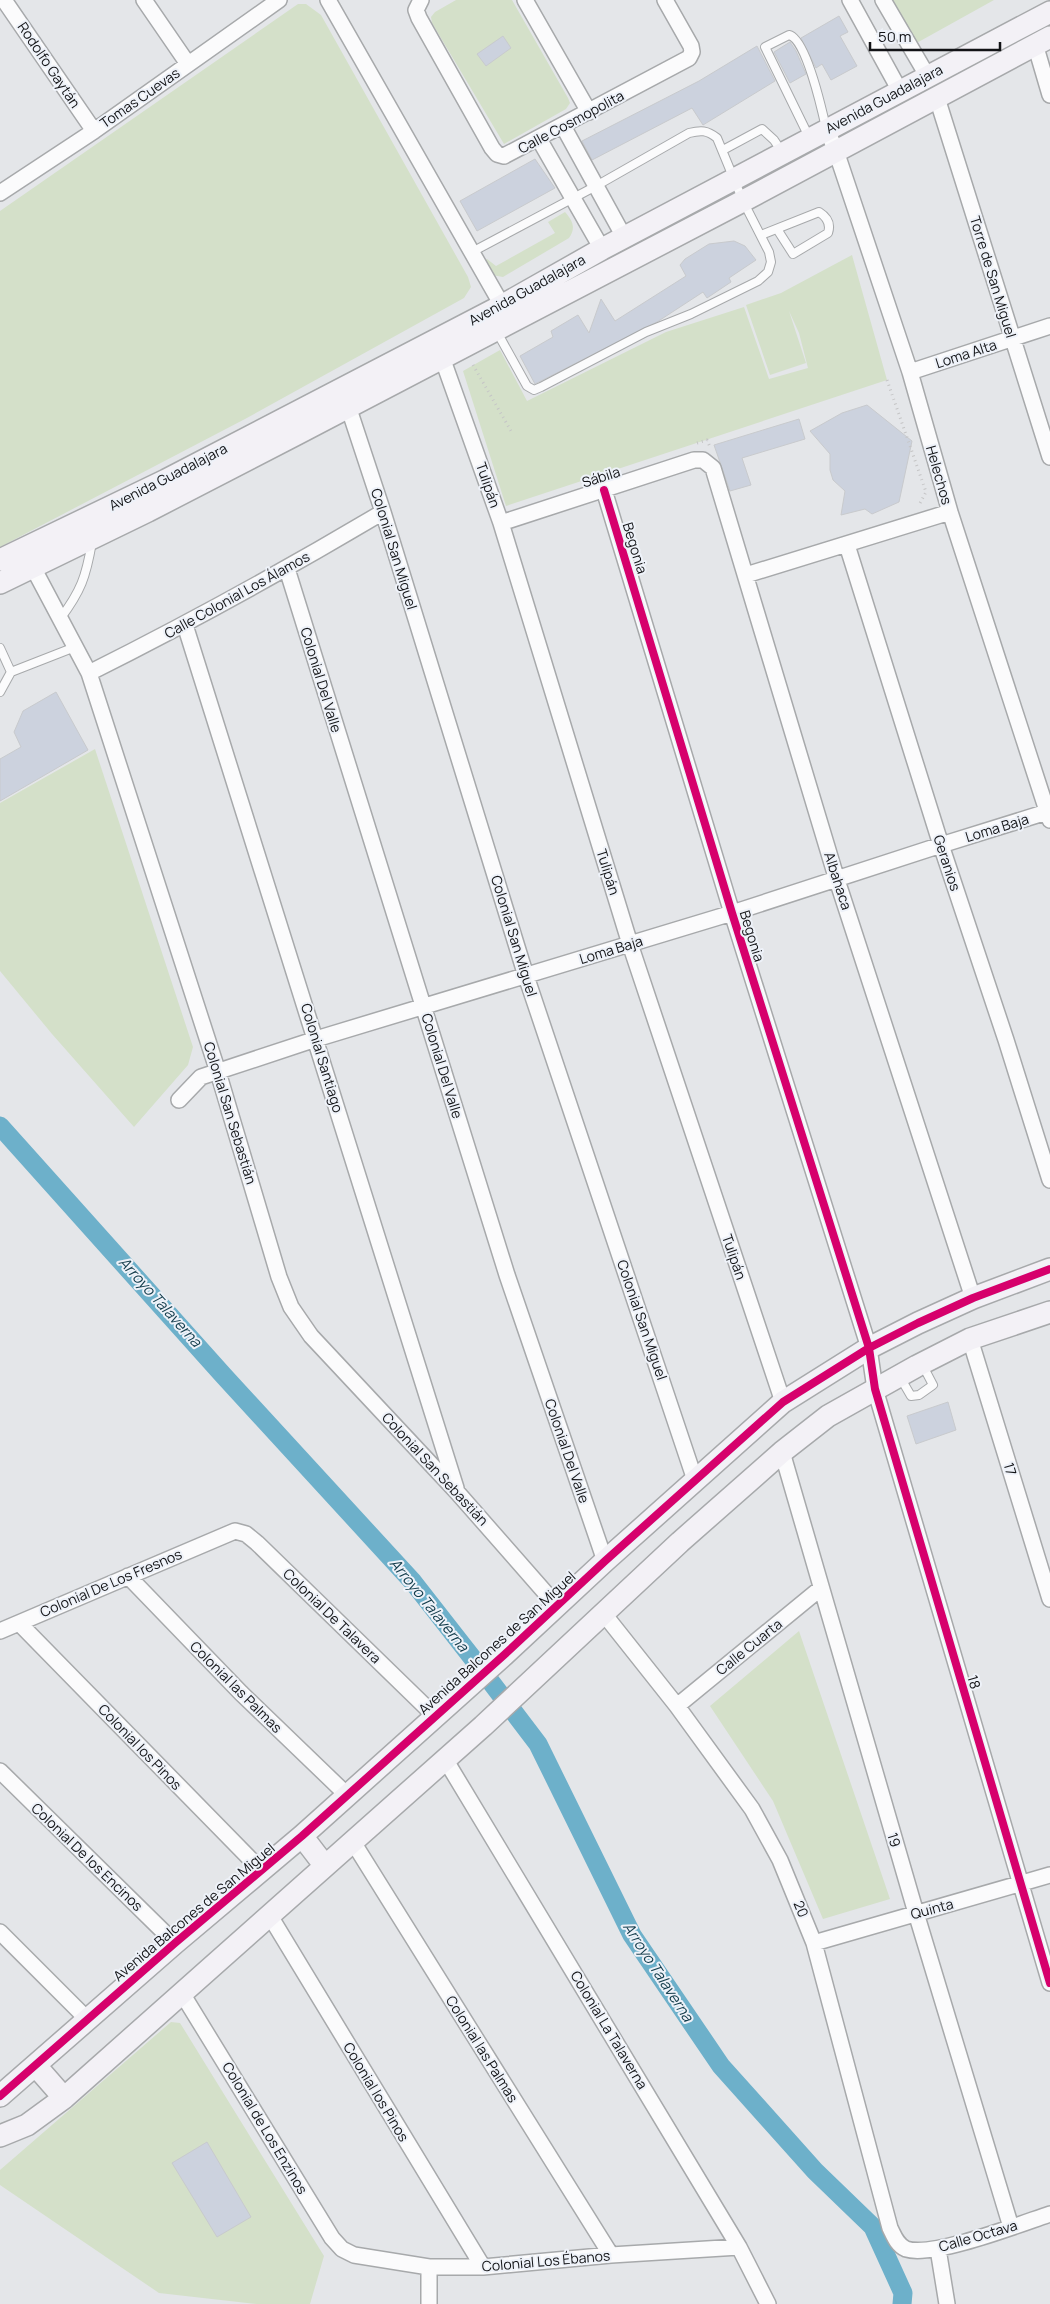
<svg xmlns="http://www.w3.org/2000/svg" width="1050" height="2304" viewBox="0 0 1050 2304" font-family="Manrope,sans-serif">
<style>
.green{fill:#d4e0c9}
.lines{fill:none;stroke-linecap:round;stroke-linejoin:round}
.canal{stroke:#6db0ca;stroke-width:19}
.building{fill:#ccd2de;stroke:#c8cacd}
.lane-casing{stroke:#a7a9ab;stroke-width:10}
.street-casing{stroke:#a7a9ab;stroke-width:18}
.secondary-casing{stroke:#a7a9ab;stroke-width:24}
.path{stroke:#c5c5c6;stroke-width:3;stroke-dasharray:1 4;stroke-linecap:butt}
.lane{stroke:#fbfbfc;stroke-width:8}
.street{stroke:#fbfbfc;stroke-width:15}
.secondary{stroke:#f3f1f6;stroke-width:21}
.cycleway-casing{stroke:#eef2f9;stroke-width:11}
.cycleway{stroke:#d6006c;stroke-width:8}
.labels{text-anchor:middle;stroke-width:4;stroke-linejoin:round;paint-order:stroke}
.street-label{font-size:14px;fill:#121316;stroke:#eef2f9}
.water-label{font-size:15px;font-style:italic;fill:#113b4a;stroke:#eef2f9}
</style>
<rect width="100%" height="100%" fill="#e4e6e9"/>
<!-- green -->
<path class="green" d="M456 0H512L568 98 570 103 566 109 504 144 432 23 431 17 435 12Z
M887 0H994L913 45Z
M298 4H306L321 15 468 277 471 287 464 298 245 419 0 547V211Z
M565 212C573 221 576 228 569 238L503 277 492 275 482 263 487 259 496 266 555 233 548 222Z
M852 255 887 380 506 506 463 371 500 350 527 401 666 332 744 307 769 379 808 368 799 333 789 311 806 363 770 375 746 305 781 293Z
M95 749 193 1047 188 1065 134 1127 52 1034 0 971V803Z
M799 1631 890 1899 823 1919 773 1801 710 1706Z
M171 2022 180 2023 185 2031 324 2256 310 2304H257L159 2293 0 2185V2170Z"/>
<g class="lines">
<!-- canal -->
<path class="canal" d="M0 1126 223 1375 413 1582 481 1669 538 1744 632 1935 721 2066 815 2171 873 2227 903 2293 902 2304"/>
</g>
<!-- building -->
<path class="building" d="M839 16 848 32 840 36 857 66 831 80 822 64 816 68 801 38Z
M503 36 511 48 486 66 477 54Z
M790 42 796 51 806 74 790 83 774 52Z
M757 46 775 81 703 125 692 108 592 160 582 141 699 81Z
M535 159 555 188 477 231 460 201Z
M734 241 745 246 756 260 729 278 731 282 707 298 703 292 657 322 535 384 520 356 553 337 551 331 578 315 589 333 601 299 615 321 686 276 680 265 685 259 709 244Z
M867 405 912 441 899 502 872 514 865 509 841 515 845 491 833 480 830 470V454L810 431 842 413Z
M799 419 805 439 742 458 751 485 730 491 714 445Z
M56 692 88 750 0 801V759L21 747 14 732 23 711Z
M948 1402 956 1430 916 1444 907 1416Z
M207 2142 251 2217 217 2237 172 2163Z"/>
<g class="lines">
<!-- lane casing -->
<g class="lane-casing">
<path id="lane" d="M809 137 765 47 789 35C806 38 822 110 826 128
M723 150 762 129 774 140 782 152
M761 235 819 212C827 217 831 224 828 233L793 254 777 229
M472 252 596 186 689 133C701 130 707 130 717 138L743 201 769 252 771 262 768 272 758 281 691 314 646 332 541 387 534 390 527 386 497 332
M60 619C81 591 86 577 92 542
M0 648 11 672
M0 692 11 672 75 647
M900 1377 911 1396 919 1395 933 1385 922 1364"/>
</g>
<!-- street casing -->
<g class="street-casing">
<path id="street" d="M4 0 94 131
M144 0 188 64
M328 0 507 314
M421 0 416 10 419 18 492 148 497 154 504 156 689 58 692 52 691 46 665 0
M525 0 589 112
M850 0 900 91
M883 0 928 77
M1035 44 1050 95
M937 98 1050 457
M563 126 624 237
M827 130 836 151 910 372 950 512 1050 820
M539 139 602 249
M0 193 94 131 279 0
M439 349 501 523 630 944 783 1402
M910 372 1050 326
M346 400 383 512 526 976 695 1480
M604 490 732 913 869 1348 875 1389 1050 1983
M501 523 694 460H703L713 468 837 880 973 1298
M847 545 941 845 1006 1040 1050 1180
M28 558 89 673 218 1072 279 1277 291 1307 311 1336 457 1492 557 1606
M287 569 507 1275 605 1561
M746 575 950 512
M185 625 456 1488
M89 673C189 623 287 569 383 512
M179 1100 201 1077 316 1039 732 913 941 845 1050 811
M970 1339 1050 1599
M782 1452 916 1913 1011 2227
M128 1576 241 1693 347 1795
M604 1614 677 1706 752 1809 780 1860 814 1943 890 2228C894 2236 897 2245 906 2249 933 2258 1020 2224 1050 2214
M19 1623 262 1871
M0 1631 235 1531 246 1534 257 1543 436 1717
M677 1706 821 1588
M445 1759 739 2247 768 2304
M0 1771 175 1943
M353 1842 611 2255
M270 1916 483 2267
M0 1932 88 2020
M814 1943 1050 1875
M183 1995 332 2238 342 2249 354 2255 429 2267H483L611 2255 739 2247
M938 2249 947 2304
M429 2304V2267"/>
</g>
<!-- secondary casing -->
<g class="secondary-casing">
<path id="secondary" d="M0 560 166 480 503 305 602 249 1050 12
M0 583 148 511 297 434 743 201 1050 37
M302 1836 325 1866
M36 2066 64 2098
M0 2096 175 1943 302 1836 504 1655 605 1561 783 1402 869 1348 918 1323 973 1298 1050 1269
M0 2136 27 2125 64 2098 483 1726 680 1542 782 1452 828 1416 917 1366 970 1339 1050 1312"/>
</g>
<!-- path -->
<path class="path" d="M473 365 511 431
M887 380 926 492 919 505
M697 443 707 440 710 447"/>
<!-- lane -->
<use href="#lane" class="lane"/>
<!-- street -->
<use href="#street" class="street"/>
<!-- secondary -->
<use href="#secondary" class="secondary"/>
<!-- cycleway casing -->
<g class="cycleway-casing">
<path id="cycleway" d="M604 490 732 913 869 1348 875 1389 1050 1983
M0 2096 175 1943 302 1836 504 1655 605 1561 783 1402 869 1348 918 1323 973 1298 1050 1269"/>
</g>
<!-- cycleway -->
<use href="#cycleway" class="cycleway"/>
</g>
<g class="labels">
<!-- street labels -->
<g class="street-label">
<text transform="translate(49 65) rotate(56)" y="5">Rodolfo Gaytán</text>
<text transform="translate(140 98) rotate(-35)" y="5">Tomas Cuevas</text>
<text transform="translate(884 99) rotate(-28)" y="5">Avenida Guadalajara</text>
<text transform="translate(571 122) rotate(-28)" y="5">Calle Cosmopolita</text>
<text transform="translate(993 277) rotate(73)" y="5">Torre de San Miguel</text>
<text transform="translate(527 290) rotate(-29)" y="5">Avenida Guadalajara</text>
<text transform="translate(966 354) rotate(-18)" y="5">Loma Alta</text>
<text transform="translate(939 475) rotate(74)" y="5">Helechos</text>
<text transform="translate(168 477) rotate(-27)" y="5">Avenida Guadalajara</text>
<text transform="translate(601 477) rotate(-18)" y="5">Sábila</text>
<text transform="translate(488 485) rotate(71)" y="5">Tulipán</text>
<text transform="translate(635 548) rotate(73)" y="5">Begonia</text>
<text transform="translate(394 549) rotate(73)" y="5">Colonial San Miguel</text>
<text transform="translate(237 595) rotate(-29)" y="5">Calle Colonial Los Álamos</text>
<text transform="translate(321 680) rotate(73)" y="5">Colonial Del Valle</text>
<text transform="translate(997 828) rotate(-17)" y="5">Loma Baja</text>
<text transform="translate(947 863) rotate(72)" y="5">Geranios</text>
<text transform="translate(608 872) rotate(73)" y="5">Tulipán</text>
<text transform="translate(838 881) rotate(72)" y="5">Albahaca</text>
<text transform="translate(514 936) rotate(73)" y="5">Colonial San Miguel</text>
<text transform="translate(752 936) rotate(73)" y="5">Begonia</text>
<text transform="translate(611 950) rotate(-17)" y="5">Loma Baja</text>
<text transform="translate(322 1058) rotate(73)" y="5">Colonial Santiago</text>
<text transform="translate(442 1066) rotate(73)" y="5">Colonial Del Valle</text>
<text transform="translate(230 1113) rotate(73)" y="5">Colonial San Sebastián</text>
<text transform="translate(734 1257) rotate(71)" y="5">Tulipán</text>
<text transform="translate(642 1320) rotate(71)" y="5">Colonial San Miguel</text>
<text transform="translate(567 1451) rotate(71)" y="5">Colonial Del Valle</text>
<text transform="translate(435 1469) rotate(47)" y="5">Colonial San Sebastián</text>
<text transform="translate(1010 1469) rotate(73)" y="5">17</text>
<text transform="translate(111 1583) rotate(-23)" y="5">Colonial De Los Fresnos</text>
<text transform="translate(332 1616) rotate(44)" y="5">Colonial De Talavera</text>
<text transform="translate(497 1643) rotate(-42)" y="5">Avenida Balcones de San Miguel</text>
<text transform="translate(749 1647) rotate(-39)" y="5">Calle Cuarta</text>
<text transform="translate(974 1682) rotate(73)" y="5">18</text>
<text transform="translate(236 1687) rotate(45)" y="5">Colonial las Palmas</text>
<text transform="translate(140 1747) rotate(46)" y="5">Colonial los Pinos</text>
<text transform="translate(894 1840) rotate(74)" y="5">19</text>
<text transform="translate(87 1857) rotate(44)" y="5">Colonial De los Encinos</text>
<text transform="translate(801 1909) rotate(68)" y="5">20</text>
<text transform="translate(932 1909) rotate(-15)" y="5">Quinta</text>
<text transform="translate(194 1912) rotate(-40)" y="5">Avenida Balcones de San Miguel</text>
<text transform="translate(609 2030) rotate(59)" y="5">Colonial La Talaverna</text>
<text transform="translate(482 2049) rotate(58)" y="5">Colonial las Palmas</text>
<text transform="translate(376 2092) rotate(59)" y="5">Colonial los Pinos</text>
<text transform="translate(265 2128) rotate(59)" y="5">Colonial de Los Enzinos</text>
<text transform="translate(978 2236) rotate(-16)" y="5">Calle Octava</text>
<text transform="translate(546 2261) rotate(-5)" y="5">Colonial Los Ébanos</text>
</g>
<!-- water labels -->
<g class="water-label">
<text transform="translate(160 1302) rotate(48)" y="5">Arroyo Talaverna</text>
<text transform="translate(429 1605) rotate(51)" y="5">Arroyo Talaverna</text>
<text transform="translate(658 1972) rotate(57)" y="5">Arroyo Talaverna</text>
</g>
</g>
<!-- scale -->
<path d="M870 42v8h130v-8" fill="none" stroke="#121316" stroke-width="2.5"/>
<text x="878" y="42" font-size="15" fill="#121316" stroke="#eef2f9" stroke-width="4" paint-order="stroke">50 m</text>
</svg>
